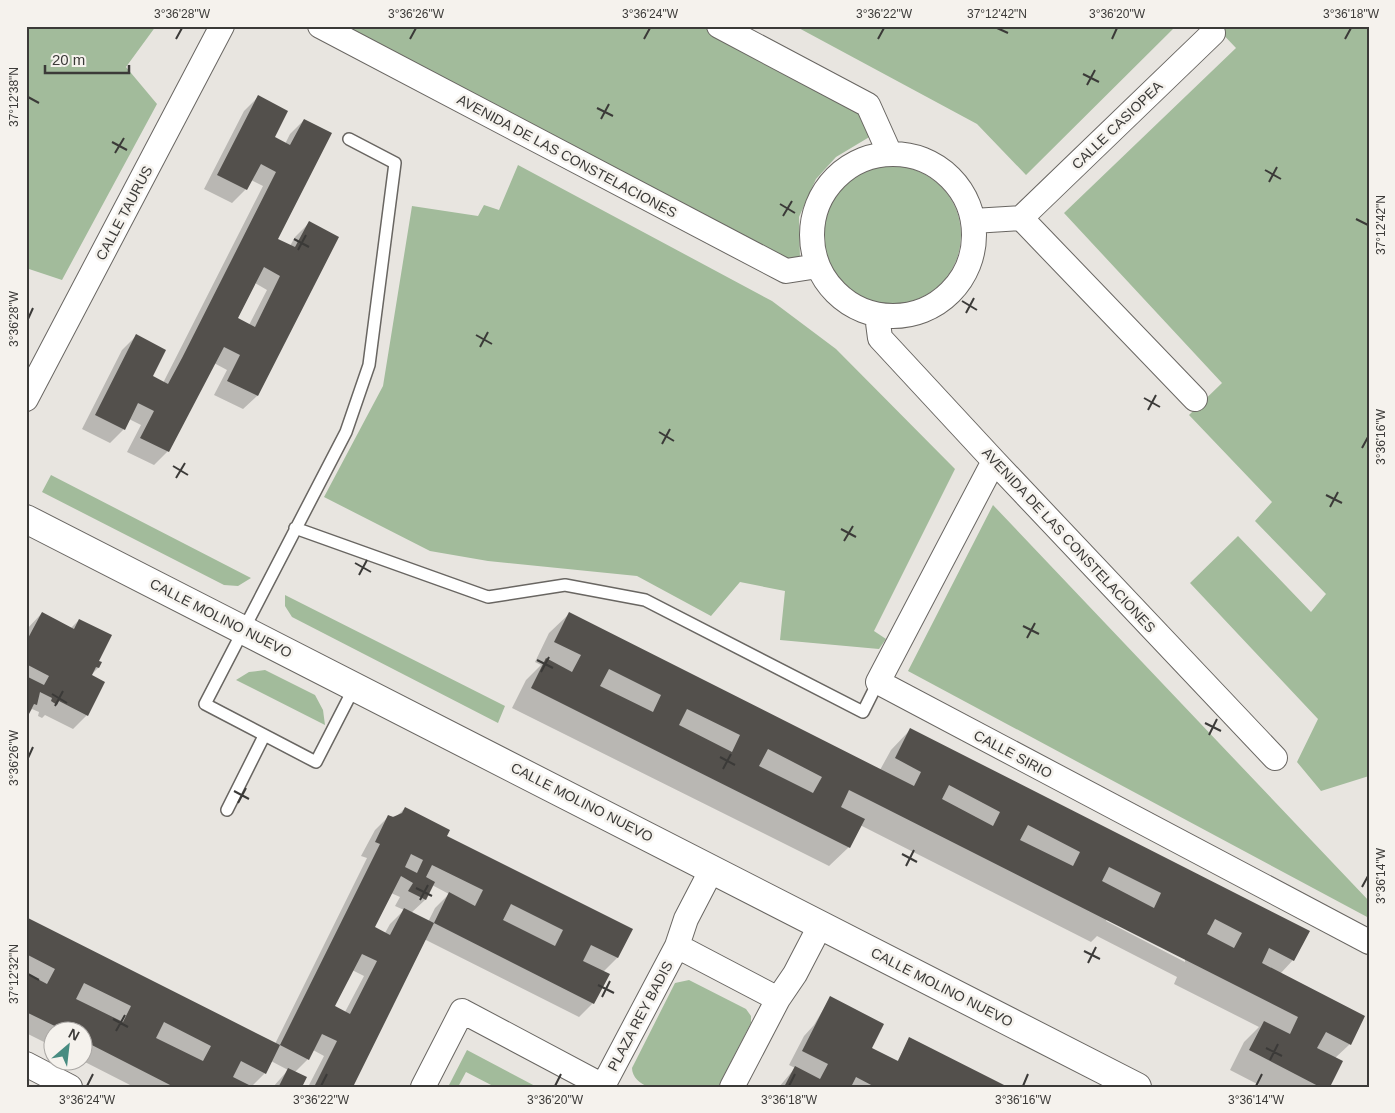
<svg xmlns="http://www.w3.org/2000/svg" width="1395" height="1113" viewBox="0 0 1395 1113" font-family="Arial,sans-serif">
<style>
.green{fill:#a2bb9b}
.shadow{fill:#0003;fill-rule:evenodd}
.building{fill:#53504c;fill-rule:evenodd}
.lines{fill:none;stroke-linecap:round;stroke-linejoin:round}
.lane-casing{stroke:#696662;stroke-width:14}
.street-casing{stroke:#696662;stroke-width:26}
.secondary-casing{stroke:#696662;stroke-width:30}
.lane{stroke:#fff;stroke-width:11}
.street{stroke:#fff;stroke-width:24}
.secondary{stroke:#fff;stroke-width:28}
.ticks{fill:none;stroke:#3b3a38;stroke-width:2}
.labels{text-anchor:middle;stroke-width:5;stroke-linejoin:round;paint-order:stroke}
.street-label{font-size:14px;fill:#3b3a38;stroke:#f5f2ed}
.neatline{fill:none;stroke:#3b3a38;stroke-width:2}
.ticks-label{font-size:12px;text-anchor:middle;fill:#3b3a38}
</style>
<rect width="100%" height="100%" fill="#e8e5e0"/>
<!-- green -->
<path class="green" d="M26 26H156L126 67 157 104 62 280 26 268Z
M345 26H702L862 110 871 136 836 157 816 179 799 217 800 259H780Z
M795 26H1176L1026 175 977 124Z
M1215 26H1369V776L1321 791 1297 762 1318 719 1190 583 1238 536 1311 612 1326 594 1255 521 1272 502 1189 415 1222 383 1064 213 1236 48Z
M518 165 772 301 836 349 955 469 874 631 886 639 879 649 780 640 785 591 740 582 711 616 637 576 488 561 430 551 324 497 383 386 412 206 478 216 484 205 499 210Z
M823 235a69 69 0 1 1 138 0a69 69 0 1 1-138 0Z
M51 475 251 578 238 586 224 585 42 492Z
M993 505 1369 901V918L908 671Z
M285 595 505 706 498 723 292 617 285 606Z
M265 670 315 695 323 710 325 725 236 680 249 672Z
M689 980 746 1009 751 1016V1023L718 1087C702 1087 663 1090 649 1087 640 1084 632 1077 632 1068L675 983Z
M467 1050 537 1087H495L466 1072 458 1087H448Z"/>
<!-- shadow -->
<path class="shadow" d="M258 97 273 138 285 144 290 134 304 120 277 240 290 246 295 237 309 223 337 237 257 396 243 409 214 395 227 370 214 363 168 451 154 465 127 452 141 425 129 419 124 429 110 443 82 429 122 350 136 336 151 377 163 383 263 186 251 180 246 189 232 203 204 189 244 111ZM255 283 267 290 249 325 237 319Z
M42 613 71 628 79 620 98 661V668L91 675 87 715 73 729 45 715 42 718 38 716 39 712 32 709 26 717V630Z
M569 614 880 770 891 750 910 730 1293 960 1280 974 1350 1044 1335 1058 1328 1087H1263L1230 1070 1244 1042 1259 1027 1174 984 1177 977 1097 936 1091 942 860 825 849 847 829 866 512 708 526 680 541 665 535 662 549 633ZM1107 919 1185 959V962L1106 921Z
M405 808 445 837 631 930 617 958 603 972 593 1003 579 1017 424 939 351 1087H308L324 1056 313 1050 308 1059 295 1072 301 1087H273L288 1070 271 1061 265 1073 251 1087H134L81 1060 82 1030H52V1046L26 1033V919L275 1044 367 858 361 856 375 830 389 816 396 817ZM432 885 449 894 435 908 428 922 411 913 425 900ZM391 893 400 897 395 906 404 910 390 924 385 933 374 927ZM352 970 364 976 345 1012 334 1006Z
M830 998 870 1049 897 1062 910 1038 1005 1087H779L795 1068 789 1065 804 1036 814 1025Z"/>
<!-- building -->
<path class="building" d="M258 95 288 111 275 137 290 145 304 119 332 133 278 239 295 247 309 221 339 237 258 396 227 381 240 355 224 347 169 452 140 438 154 411 138 403 125 430 95 415 136 334 166 350 153 376 168 384 182 358 276 172 261 164 247 190 217 175ZM264 267 280 276 255 327 238 318Z
M42 612 74 629 79 619 112 635 99 661 102 662 99 668 96 667 92 675 105 682 88 716 59 701 57 705 51 701 52 698 40 692 37 705 34 704 26 720V676L44 685 49 676 26 664V642Z
M569 612 914 786 921 772 895 758 910 728 1310 931 1294 961 1269 948 1262 963 1365 1016 1351 1045 1326 1032 1317 1048 1343 1061 1330 1087H1320L1249 1050 1264 1021 1290 1034 1298 1017 873 802 849 790 841 807 865 819 850 848 531 688 546 658 572 672 581 655 554 642ZM609 669 661 695 653 712 600 686ZM687 709 740 735 732 752 679 725ZM768 749 822 777 813 793 759 766ZM949 785 1000 812 993 826 942 799ZM1028 825 1080 852 1073 866 1020 840ZM1109 867 1161 893 1154 908 1102 881ZM1215 919 1242 933 1234 948 1207 934Z
M405 807 450 830 447 836 633 929 618 958 591 945 583 961 610 974 594 1004 434 923 449 892 475 906 483 890 432 865 426 877 435 882 426 900 408 891 413 883 401 876 375 927 390 935 404 908 434 923 353 1087H314L337 1041 322 1034 309 1060 280 1045 380 844 375 842 388 815 393 817 402 813ZM411 854 423 860 417 873 405 867ZM511 904 563 930 555 946 503 920ZM362 954 377 961 350 1014 335 1006Z
M26 917 280 1045 266 1074 241 1061 233 1077 253 1087H174L82 1040V1030H63L26 1012V973L47 984 55 969 26 954ZM84 983 131 1006 123 1022 76 999ZM164 1022 211 1046 203 1061 156 1038Z
M830 996 884 1024 872 1048 898 1061 909 1037 1008 1087H875L856 1077 851 1087H784L795 1066 820 1079 828 1064 802 1051Z
M288 1068 307 1077 302 1087 279 1086Z"/>
<g class="lines">
<!-- lane casing -->
<g class="lane-casing">
<path id="lane" d="M349 139 395 163 369 365 346 432 205 704 316 762 355 686
M295 528 488 597 565 585 645 600 863 712 878 682
M227 810 264 736"/>
</g>
<!-- street casing -->
<g class="street-casing">
<path id="street" d="M320 26 786 271 818 266
M719 26 868 105 890 154
M812 235a81 81 0 1 1 162 0a81 81 0 1 1-162 0Z
M1021 218 1213 33
M973 221 1021 218 1195 399
M877 315 880 338 994 461 1275 758
M26 399 222 26
M994 461 878 682 1369 942
M677 946 778 999
M26 1064 70 1087
M603 1086 677 946 686 919 712 869
M423 1087 462 1011 605 1087
M732 1087 778 999 795 974 821 924"/>
</g>
<!-- secondary casing -->
<g class="secondary-casing">
<path id="secondary" d="M26 519 1137 1087"/>
</g>
<!-- lane -->
<use href="#lane" class="lane"/>
<!-- street -->
<use href="#street" class="street"/>
<!-- secondary -->
<use href="#secondary" class="secondary"/>
</g>
<!-- ticks -->
<path class="ticks" d="M997 28 1008 33M176 39 182 28M410 39 416 28M644 39 650 28M878 39 884 28M1112 39 1117 28M1345 39 1351 28M1083 74 1099 82M1087 85 1095 70M28 97 39 103M597 108 613 116M601 119 609 104M112 142 127 150M115 153 124 138M1265 170 1281 179M1269 182 1277 167M780 204 795 213M783 216 792 201M1356 219 1368 225M294 239 309 247M298 250 306 235M962 301 977 310M966 313 974 298M28 319 33 308M476 335 492 344M480 347 488 332M1144 398 1160 407M1148 410 1156 395M659 432 674 441M662 444 670 429M1362 448 1368 437M173 466 188 475M176 478 185 463M1326 495 1342 503M1330 507 1338 492M841 529 856 537M844 541 853 526M355 563 371 572M359 575 367 560M1023 626 1039 634M1027 638 1035 623M537 660 553 668M541 672 549 657M52 694 67 703M55 706 63 691M1205 723 1221 731M1209 735 1217 719M720 757 735 765M28 758 33 747M723 769 731 754M234 791 249 799M238 803 246 788M902 854 917 862M906 866 914 850M1362 887 1368 876M416 888 432 896M420 900 428 885M1084 951 1100 959M1088 963 1096 947M28 974 39 980M598 985 614 993M602 997 610 981M113 1019 128 1027M116 1031 125 1015M1266 1048 1282 1056M1270 1060 1278 1044M87 1086 93 1074M321 1086 327 1074M555 1086 561 1074M789 1086 795 1074M1023 1086 1028 1074M1256 1086 1262 1074"/>
<g class="labels">
<!-- street labels -->
<g class="street-label">
<text transform="translate(1117 125) rotate(-44)" y="5">CALLE CASIOPEA</text>
<text transform="translate(567 156) rotate(28)" y="5">AVENIDA DE LAS CONSTELACIONES</text>
<text transform="translate(124 213) rotate(-62)" y="5">CALLE TAURUS</text>
<text transform="translate(1069 540) rotate(47)" y="5">AVENIDA DE LAS CONSTELACIONES</text>
<text transform="translate(221 618) rotate(27)" y="5">CALLE MOLINO NUEVO</text>
<text transform="translate(1013 754) rotate(28)" y="5">CALLE SIRIO</text>
<text transform="translate(582 802) rotate(27)" y="5">CALLE MOLINO NUEVO</text>
<text transform="translate(942 987) rotate(27)" y="5">CALLE MOLINO NUEVO</text>
<text transform="translate(640 1016) rotate(-62)" y="5">PLAZA REY BADIS</text>
</g>
</g>
<!-- border -->
<rect width="1395" height="1113" fill="none" stroke="#f5f2ed" stroke-width="55"/>
<!-- north arrow -->
<g transform="translate(68 1046) rotate(28)"><circle r="24" fill="#f5f2ed" stroke="#aba8a5"/>
<path d="M0-4L9 19L0 12L-9 19Z" fill="#488c81"/>
<text y="-8" font-size="14" font-weight="bold" text-anchor="middle" fill="#3b3a38">N</text>
</g>
<!-- scale -->
<path d="M45 65v8h84v-8" fill="none" stroke="#3b3a38" stroke-width="2.5"/>
<text x="52" y="65" font-size="15" fill="#3b3a38" stroke="#f5f2ed" stroke-width="4" paint-order="stroke">20 m</text>
<rect x="28" y="28" width="1340" height="1058" class="neatline"/>
<g class="ticks-label">
<text x="182" y="18">3°36'28"W</text>
<text x="416" y="18">3°36'26"W</text>
<text x="650" y="18">3°36'24"W</text>
<text x="884" y="18">3°36'22"W</text>
<text x="997" y="18">37°12'42"N</text>
<text x="1117" y="18">3°36'20"W</text>
<text x="1351" y="18">3°36'18"W</text>
<text transform="translate(14 97) rotate(-90)" y="4">37°12'38"N</text>
<text transform="translate(1381 225) rotate(-90)" y="4">37°12'42"N</text>
<text transform="translate(14 319) rotate(-90)" y="4">3°36'28"W</text>
<text transform="translate(1381 437) rotate(-90)" y="4">3°36'16"W</text>
<text transform="translate(14 758) rotate(-90)" y="4">3°36'26"W</text>
<text transform="translate(1381 876) rotate(-90)" y="4">3°36'14"W</text>
<text transform="translate(14 974) rotate(-90)" y="4">37°12'32"N</text>
<text x="87" y="1104">3°36'24"W</text>
<text x="321" y="1104">3°36'22"W</text>
<text x="555" y="1104">3°36'20"W</text>
<text x="789" y="1104">3°36'18"W</text>
<text x="1023" y="1104">3°36'16"W</text>
<text x="1256" y="1104">3°36'14"W</text>
</g>
</svg>
